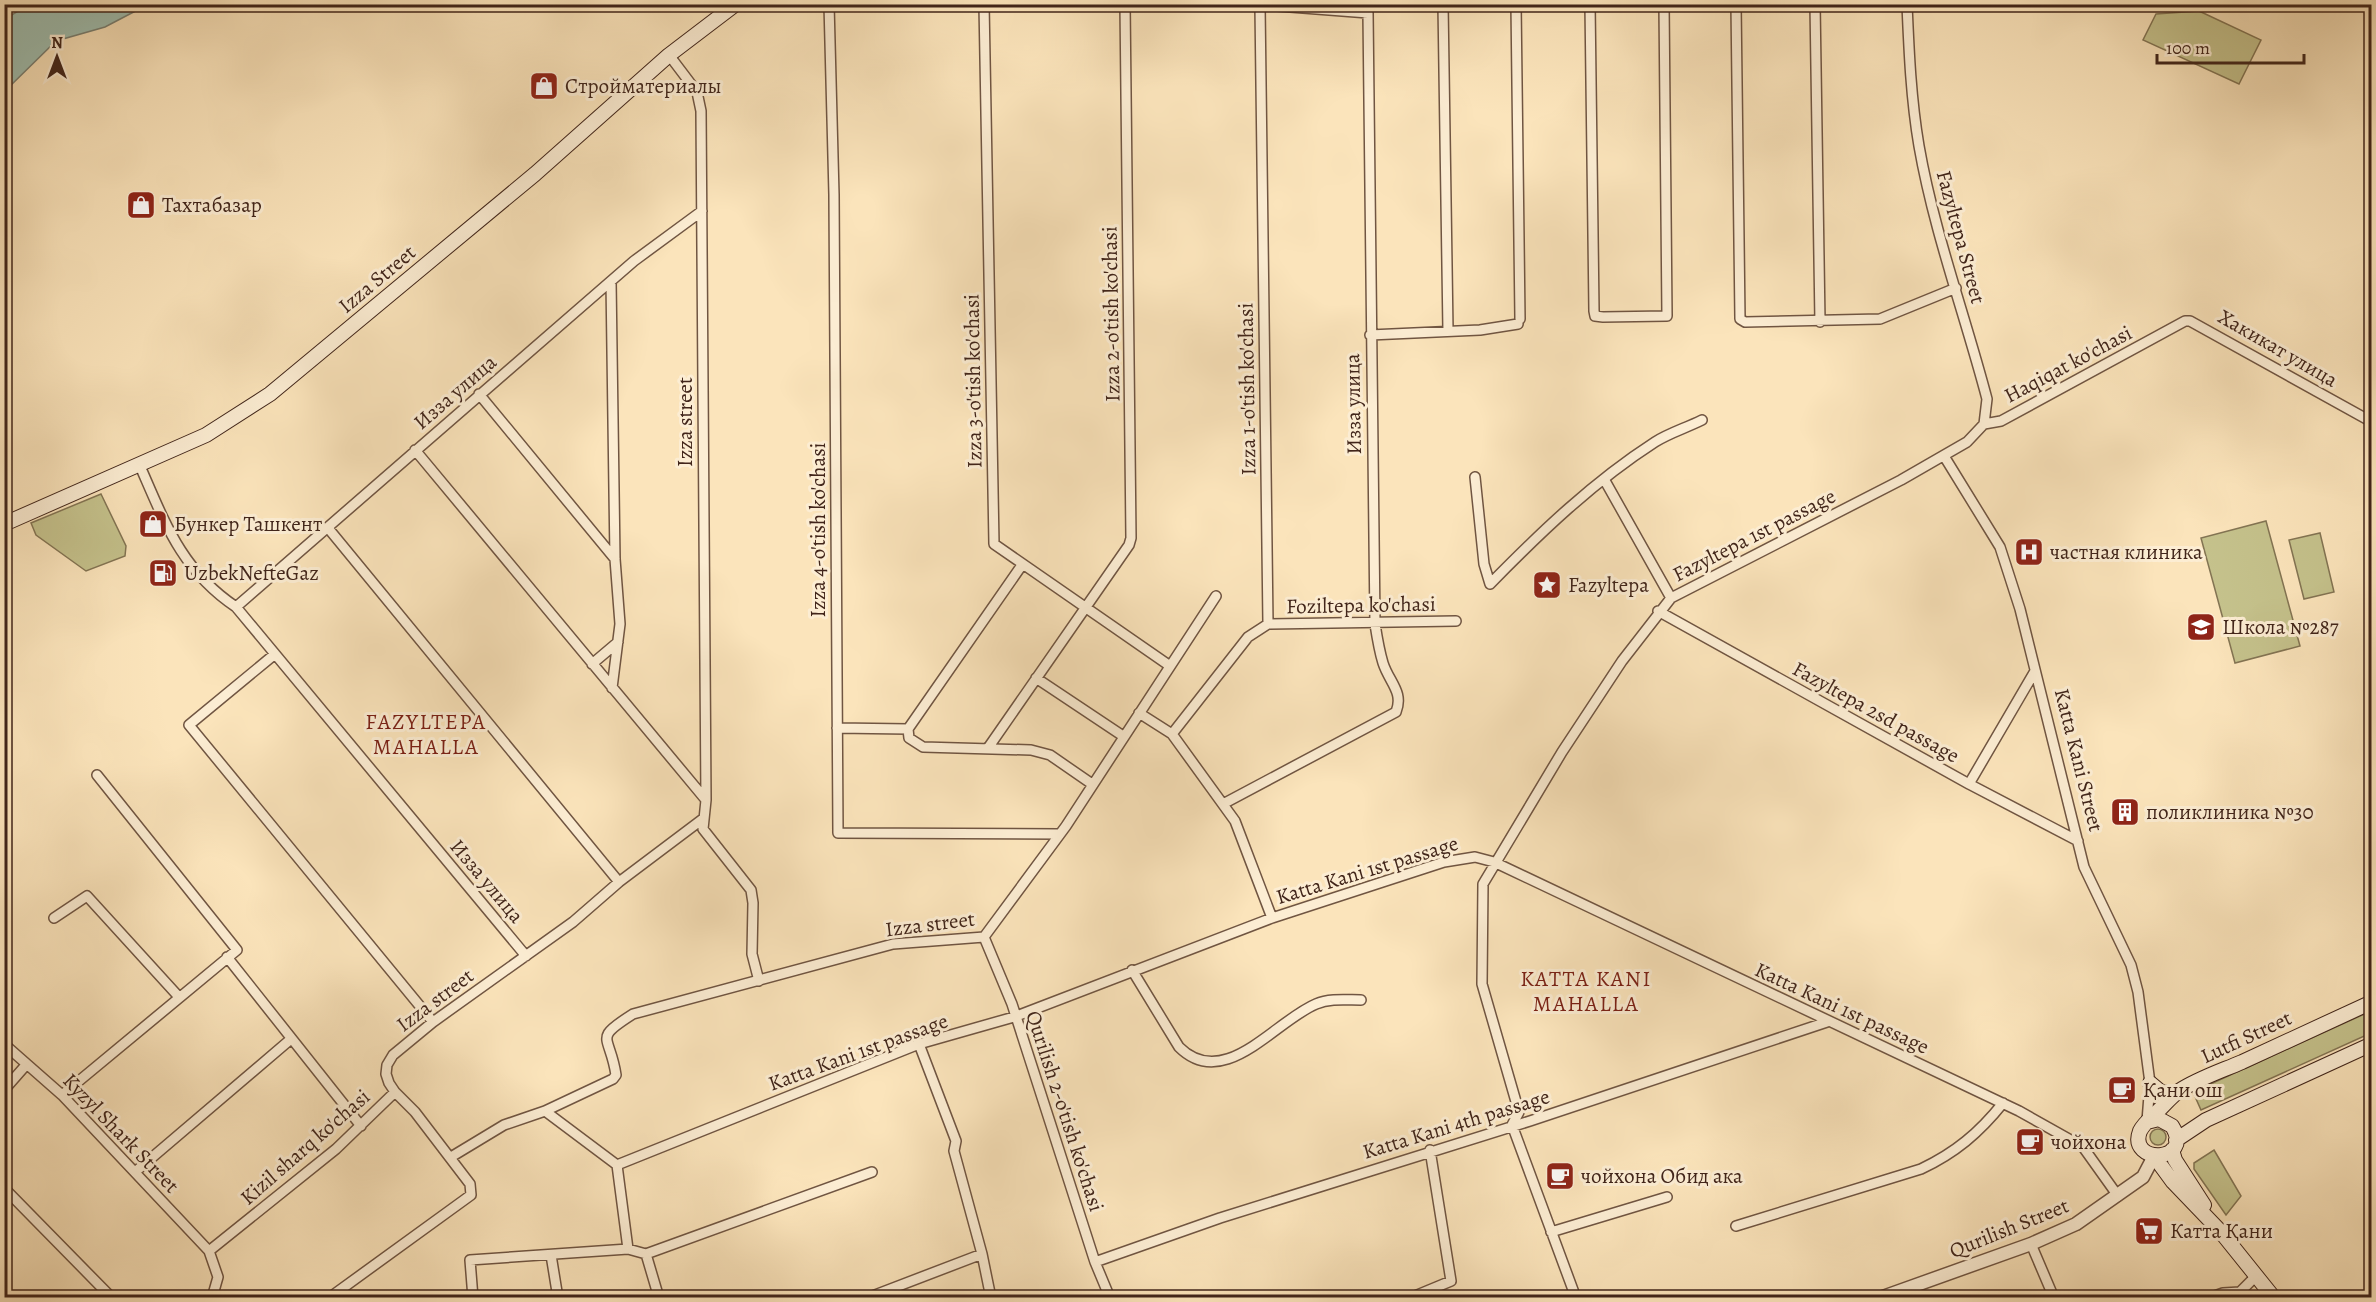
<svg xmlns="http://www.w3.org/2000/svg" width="2376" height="1302" viewBox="0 0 2376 1302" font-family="Alegreya,serif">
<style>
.green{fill:#c5c28c;stroke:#837453;stroke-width:1.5}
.water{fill:#9fbfb1;stroke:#798175;stroke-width:1.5}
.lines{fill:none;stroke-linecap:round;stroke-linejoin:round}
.minor-casing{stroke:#705542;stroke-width:12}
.tertiary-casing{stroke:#705542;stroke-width:15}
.secondary-casing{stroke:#41251a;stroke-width:16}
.minor{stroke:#fcedd3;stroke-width:9}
.tertiary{stroke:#fcedd3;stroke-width:12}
.secondary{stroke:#fcedd3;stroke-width:14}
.labels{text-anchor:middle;stroke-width:6;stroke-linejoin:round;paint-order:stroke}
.poi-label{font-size:21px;fill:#41251a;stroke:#fcedd3;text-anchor:start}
.street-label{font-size:21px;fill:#41251a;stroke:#fcedd3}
.neighbourhood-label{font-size:22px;letter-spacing:1.5px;fill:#7a1f14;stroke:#fcedd3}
</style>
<rect width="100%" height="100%" fill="#fbe4bb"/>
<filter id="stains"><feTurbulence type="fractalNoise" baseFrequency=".00333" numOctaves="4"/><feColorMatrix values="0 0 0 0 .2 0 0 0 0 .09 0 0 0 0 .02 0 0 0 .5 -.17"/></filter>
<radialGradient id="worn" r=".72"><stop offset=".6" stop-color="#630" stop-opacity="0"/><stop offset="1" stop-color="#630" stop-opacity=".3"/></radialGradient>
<!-- green -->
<path class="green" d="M2199 11 2261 40 2239 84 2143 40 2156 14Z
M101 494 126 546 125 556 86 571 36 535 31 523Z
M2266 521 2300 646 2235 663 2201 538Z
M2320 533 2334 592 2304 599 2289 540Z
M2371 1011V1033L2201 1110 2193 1092Z
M2150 1137a8 8 0 1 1 16 0a8 8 0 1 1-16 0Z
M2214 1150 2241 1196 2226 1215 2194 1169V1163Z"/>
<!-- water -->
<path class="water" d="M28 5V4L147 5 105 27 56 41 5 91V19Z"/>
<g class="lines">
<!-- minor casing -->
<g class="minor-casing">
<path id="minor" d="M829 4 834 195 838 833 1059 834
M984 4 994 544 1170 666
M1443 4 1448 331
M1516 4 1520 319
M1590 4 1594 311 1595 316 1603 317 1667 316 1664 4
M1736 4 1740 319 1745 322 1880 319 1956 288
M1815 4 1820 322
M669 55 697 92 701 111 706 800
M611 281 615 559 620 624 612 688
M1370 335 1480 330 1518 324
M479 394 615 559
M1984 424 2001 421 2185 321H2190L2372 422
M415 450 706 800 703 829 751 890 753 903 752 954 759 981
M1944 456 2000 547 2020 609 2084 867 2131 965 2138 992 2150 1083 2147 1121
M140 466C165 523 182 571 236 607L526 956
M1475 477 1484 564 1490 584C1541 532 1593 482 1655 442 1669 433 1686 428 1702 420
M1604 479 1671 598
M328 528 619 882
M1022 565 908 729 909 738 923 747 1031 750 1050 755 1092 784
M236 607 634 261 702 211
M1658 611 1969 784 2078 841
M1268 624 1456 621
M275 654 189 725 433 1022
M592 664 618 642
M1036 678 1123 736
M1139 713 1172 734 1235 821 1272 918
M837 728 908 729
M1172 734 1248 637 1268 624 1260 6
M988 748 1129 545 1131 538 1125 4
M1969 784 2035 671
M1223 804 1396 712C1404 692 1389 682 1383 663 1379 650 1377 637 1375 624L1368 13 1251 4
M54 918 87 896 179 997
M984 937 1012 1004 1095 1262 1110 1298
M227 957 361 1126
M1132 970 1179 1047C1224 1092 1275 1021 1316 1004 1330 998 1346 1000 1361 1000
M4 1044 62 1095 209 1251 218 1277 212 1298
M919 1044 956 1141 954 1151 982 1254 991 1298
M4 1090 26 1065
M395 1092 389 1083 386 1074 387 1065 393 1055 433 1022 573 922 619 882 704 818
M62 1095 237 950 97 775
M545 1111 613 1079 616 1075C610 1034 592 1040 633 1014L893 944 984 937 1066 826 1216 596
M451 1157 504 1125 545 1111 617 1165
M617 1165 919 1044 1014 1017 1272 918 1444 862 1475 857 1494 862 2019 1111 2083 1147 2118 1196
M617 1165 628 1249
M135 1172 291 1039
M4 1188 112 1298
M1736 1226 1921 1169C1955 1153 1979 1133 2003 1103
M1551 1232 1667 1197
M2031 1244 2054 1298
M209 1251 336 1149 395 1092 415 1112 470 1184 471 1195 329 1298
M646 1254 659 1298
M551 1255 558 1298
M1095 1262 1220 1218 1530 1121 1827 1022
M473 1298 470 1260 628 1249 646 1254 872 1172
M867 1298 982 1254
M1410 1298 1451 1281 1430 1150
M1576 1298 1512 1125 1519 1112 1482 984 1483 884 1562 752 1622 661 1671 598 1901 480 1967 442 1984 424 1987 399C1965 315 1934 232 1919 146 1911 99 1909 52 1907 4
M2209 1298 2223 1293 2240 1292 2256 1276"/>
</g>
<!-- tertiary casing -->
<g class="tertiary-casing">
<path id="tertiary" d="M1880 1298 2031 1244 2076 1224 2143 1177 2154 1156"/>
</g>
<!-- secondary casing -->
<g class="secondary-casing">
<path id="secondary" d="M4 524 206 435 270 394 535 174 669 55 736 4
M2150 1083 2162 1093 2178 1092
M2147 1122 2159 1119 2172 1126C2195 1163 2127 1165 2140 1131 2144 1123 2153 1116 2159 1110 2165 1104 2172 1096 2179 1091 2197 1079 2221 1071 2242 1062 2285 1042 2328 1022 2372 1002
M2176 1140 2206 1120 2372 1044
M2172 1150 2175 1160 2204 1205
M2154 1156 2173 1182 2221 1232 2274 1298"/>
</g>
<!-- minor -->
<use href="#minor" class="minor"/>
<!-- tertiary -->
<use href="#tertiary" class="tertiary"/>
<!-- secondary -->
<use href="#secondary" class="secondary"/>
</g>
<!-- icons -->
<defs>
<g id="shop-square" transform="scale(1.5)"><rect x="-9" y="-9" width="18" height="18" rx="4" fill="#8f2418" stroke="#fcedd3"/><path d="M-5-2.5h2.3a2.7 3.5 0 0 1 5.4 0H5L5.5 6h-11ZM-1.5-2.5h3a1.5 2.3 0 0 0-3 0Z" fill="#fff"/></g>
<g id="hospital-square" transform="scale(1.5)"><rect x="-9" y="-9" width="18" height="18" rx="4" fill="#8f2418" stroke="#fcedd3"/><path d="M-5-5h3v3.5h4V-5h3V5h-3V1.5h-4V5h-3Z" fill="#fff"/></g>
<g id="fuel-square" transform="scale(1.5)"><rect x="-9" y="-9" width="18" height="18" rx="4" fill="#8f2418" stroke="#fcedd3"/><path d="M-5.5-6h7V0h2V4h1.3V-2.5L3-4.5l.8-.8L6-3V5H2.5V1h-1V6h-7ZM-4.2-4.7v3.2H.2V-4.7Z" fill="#fff"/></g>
<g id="sight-square" transform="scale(1.5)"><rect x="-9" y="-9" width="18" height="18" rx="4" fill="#8f2418" stroke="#fcedd3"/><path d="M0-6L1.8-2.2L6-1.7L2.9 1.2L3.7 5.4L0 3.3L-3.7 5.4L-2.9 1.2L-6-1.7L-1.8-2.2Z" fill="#fff"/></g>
<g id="school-square" transform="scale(1.5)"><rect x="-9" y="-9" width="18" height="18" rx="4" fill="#8f2418" stroke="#fcedd3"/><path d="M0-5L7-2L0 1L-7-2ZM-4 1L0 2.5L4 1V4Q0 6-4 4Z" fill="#fff"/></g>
<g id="building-square" transform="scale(1.5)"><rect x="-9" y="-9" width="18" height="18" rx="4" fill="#8f2418" stroke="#fcedd3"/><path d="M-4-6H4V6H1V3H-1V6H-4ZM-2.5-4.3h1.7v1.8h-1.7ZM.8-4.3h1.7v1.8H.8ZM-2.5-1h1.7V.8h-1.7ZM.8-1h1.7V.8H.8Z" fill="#fff"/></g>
<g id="cafe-square" transform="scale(1.5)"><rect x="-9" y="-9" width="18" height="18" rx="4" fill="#8f2418" stroke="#fcedd3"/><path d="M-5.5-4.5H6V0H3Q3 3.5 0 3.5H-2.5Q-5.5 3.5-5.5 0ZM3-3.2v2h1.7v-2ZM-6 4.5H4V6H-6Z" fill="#fff"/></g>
<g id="supermarket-square" transform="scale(1.5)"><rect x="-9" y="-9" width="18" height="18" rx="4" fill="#8f2418" stroke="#fcedd3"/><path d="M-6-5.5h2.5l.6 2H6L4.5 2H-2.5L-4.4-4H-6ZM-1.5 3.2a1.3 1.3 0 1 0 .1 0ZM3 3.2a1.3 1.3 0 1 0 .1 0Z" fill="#fff"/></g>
</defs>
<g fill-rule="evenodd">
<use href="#shop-square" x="544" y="86"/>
<use href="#shop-square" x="141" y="205"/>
<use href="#shop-square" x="153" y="524"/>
<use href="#hospital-square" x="2029" y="552"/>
<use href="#fuel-square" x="163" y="573"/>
<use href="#sight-square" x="1547" y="585"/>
<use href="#school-square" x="2201" y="627"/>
<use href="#building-square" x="2125" y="812"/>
<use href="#cafe-square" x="2122" y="1090"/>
<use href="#cafe-square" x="2030" y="1142"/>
<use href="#cafe-square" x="1560" y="1176"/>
<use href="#supermarket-square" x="2149" y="1231"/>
</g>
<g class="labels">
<!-- poi labels -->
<g class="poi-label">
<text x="565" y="93">Стройматериалы</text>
<text x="162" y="212">Тахтабазар</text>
<text x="174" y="531">Бункер Ташкент</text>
<text x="2050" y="559">частная клиника</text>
<text x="184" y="580">UzbekNefteGaz</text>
<text x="1568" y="592">Fazyltepa</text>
<text x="2222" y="634">Школа №287</text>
<text x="2146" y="819">поликлиника №30</text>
<text x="2143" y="1097">Қани ош</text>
<text x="2051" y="1149">чойхона</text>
<text x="1581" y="1183">чойхона Обид ака</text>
<text x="2170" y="1238">Катта Қани</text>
</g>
<!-- street labels -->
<g class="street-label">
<text transform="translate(1961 237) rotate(75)" y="7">Fazyltepa Street</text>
<text transform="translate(377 279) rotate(-40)" y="7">Izza Street</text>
<text transform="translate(1111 314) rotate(-91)" y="7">Izza 2-o'tish ko'chasi</text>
<text transform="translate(2278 348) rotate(30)" y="7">Хакикат улица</text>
<text transform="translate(2068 364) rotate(-28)" y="7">Haqiqat ko'chasi</text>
<text transform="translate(973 381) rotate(-91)" y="7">Izza 3-o'tish ko'chasi</text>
<text transform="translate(1247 389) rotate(-91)" y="7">Izza 1-o'tish ko'chasi</text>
<text transform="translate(455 392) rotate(-41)" y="7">Изза улица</text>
<text transform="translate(1353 404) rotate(-91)" y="7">Изза улица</text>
<text transform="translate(685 422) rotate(-90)" y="7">Izza street</text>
<text transform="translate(818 530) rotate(-90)" y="7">Izza 4-o'tish ko'chasi</text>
<text transform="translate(1754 535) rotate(-27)" y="7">Fazyltepa 1st passage</text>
<text transform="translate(1361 605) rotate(-1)" y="7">Foziltepa ko'chasi</text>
<text transform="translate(1876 712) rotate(29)" y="7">Fazyltepa 2sd passage</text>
<text transform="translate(2079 760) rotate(76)" y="7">Katta Kani Street</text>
<text transform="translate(1367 870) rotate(-17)" y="7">Katta Kani 1st passage</text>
<text transform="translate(487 881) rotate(50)" y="7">Изза улица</text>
<text transform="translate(930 924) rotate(-7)" y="7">Izza street</text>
<text transform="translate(435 1000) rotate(-37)" y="7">Izza street</text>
<text transform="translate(1842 1008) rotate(25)" y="7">Katta Kani 1st passage</text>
<text transform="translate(2246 1037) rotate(-25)" y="7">Lutfi Street</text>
<text transform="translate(858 1052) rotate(-20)" y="7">Katta Kani 1st passage</text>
<text transform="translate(1065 1111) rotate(72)" y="7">Qurilish 2-o'tish ko'chasi</text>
<text transform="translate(1456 1124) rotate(-17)" y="7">Katta Kani 4th passage</text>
<text transform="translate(121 1133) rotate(46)" y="7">Kyzyl Shark Street</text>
<text transform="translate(305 1147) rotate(-41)" y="7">Kizil sharq ko'chasi</text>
<text transform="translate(2009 1228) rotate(-22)" y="7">Qurilish Street</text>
</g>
<!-- neighbourhood labels -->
<g class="neighbourhood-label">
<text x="426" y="729">FAZYLTEPA<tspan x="426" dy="25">MAHALLA</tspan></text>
<text x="1586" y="986">KATTA KANI<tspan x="1586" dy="25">MAHALLA</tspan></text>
</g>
</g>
<!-- margin -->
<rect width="2376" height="1302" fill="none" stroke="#fbe4bb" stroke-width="24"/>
<rect x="6" y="6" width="2364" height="1290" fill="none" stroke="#41251a" stroke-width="3"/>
<rect x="12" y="12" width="2352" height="1278" fill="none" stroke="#41251a" stroke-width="1.5"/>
<!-- north arrow -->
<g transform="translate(57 57)" stroke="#fcedd3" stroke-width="4.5" paint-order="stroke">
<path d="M0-4.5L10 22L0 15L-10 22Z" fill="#41251a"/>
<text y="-9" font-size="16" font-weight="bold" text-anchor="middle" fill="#41251a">N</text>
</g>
<!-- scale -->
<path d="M2157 54v9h147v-9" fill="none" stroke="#41251a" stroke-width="3"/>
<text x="2166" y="54" font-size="18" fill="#41251a" stroke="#fcedd3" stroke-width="4.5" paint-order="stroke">100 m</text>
<rect width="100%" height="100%" filter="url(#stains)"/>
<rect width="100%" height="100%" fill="url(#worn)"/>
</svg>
